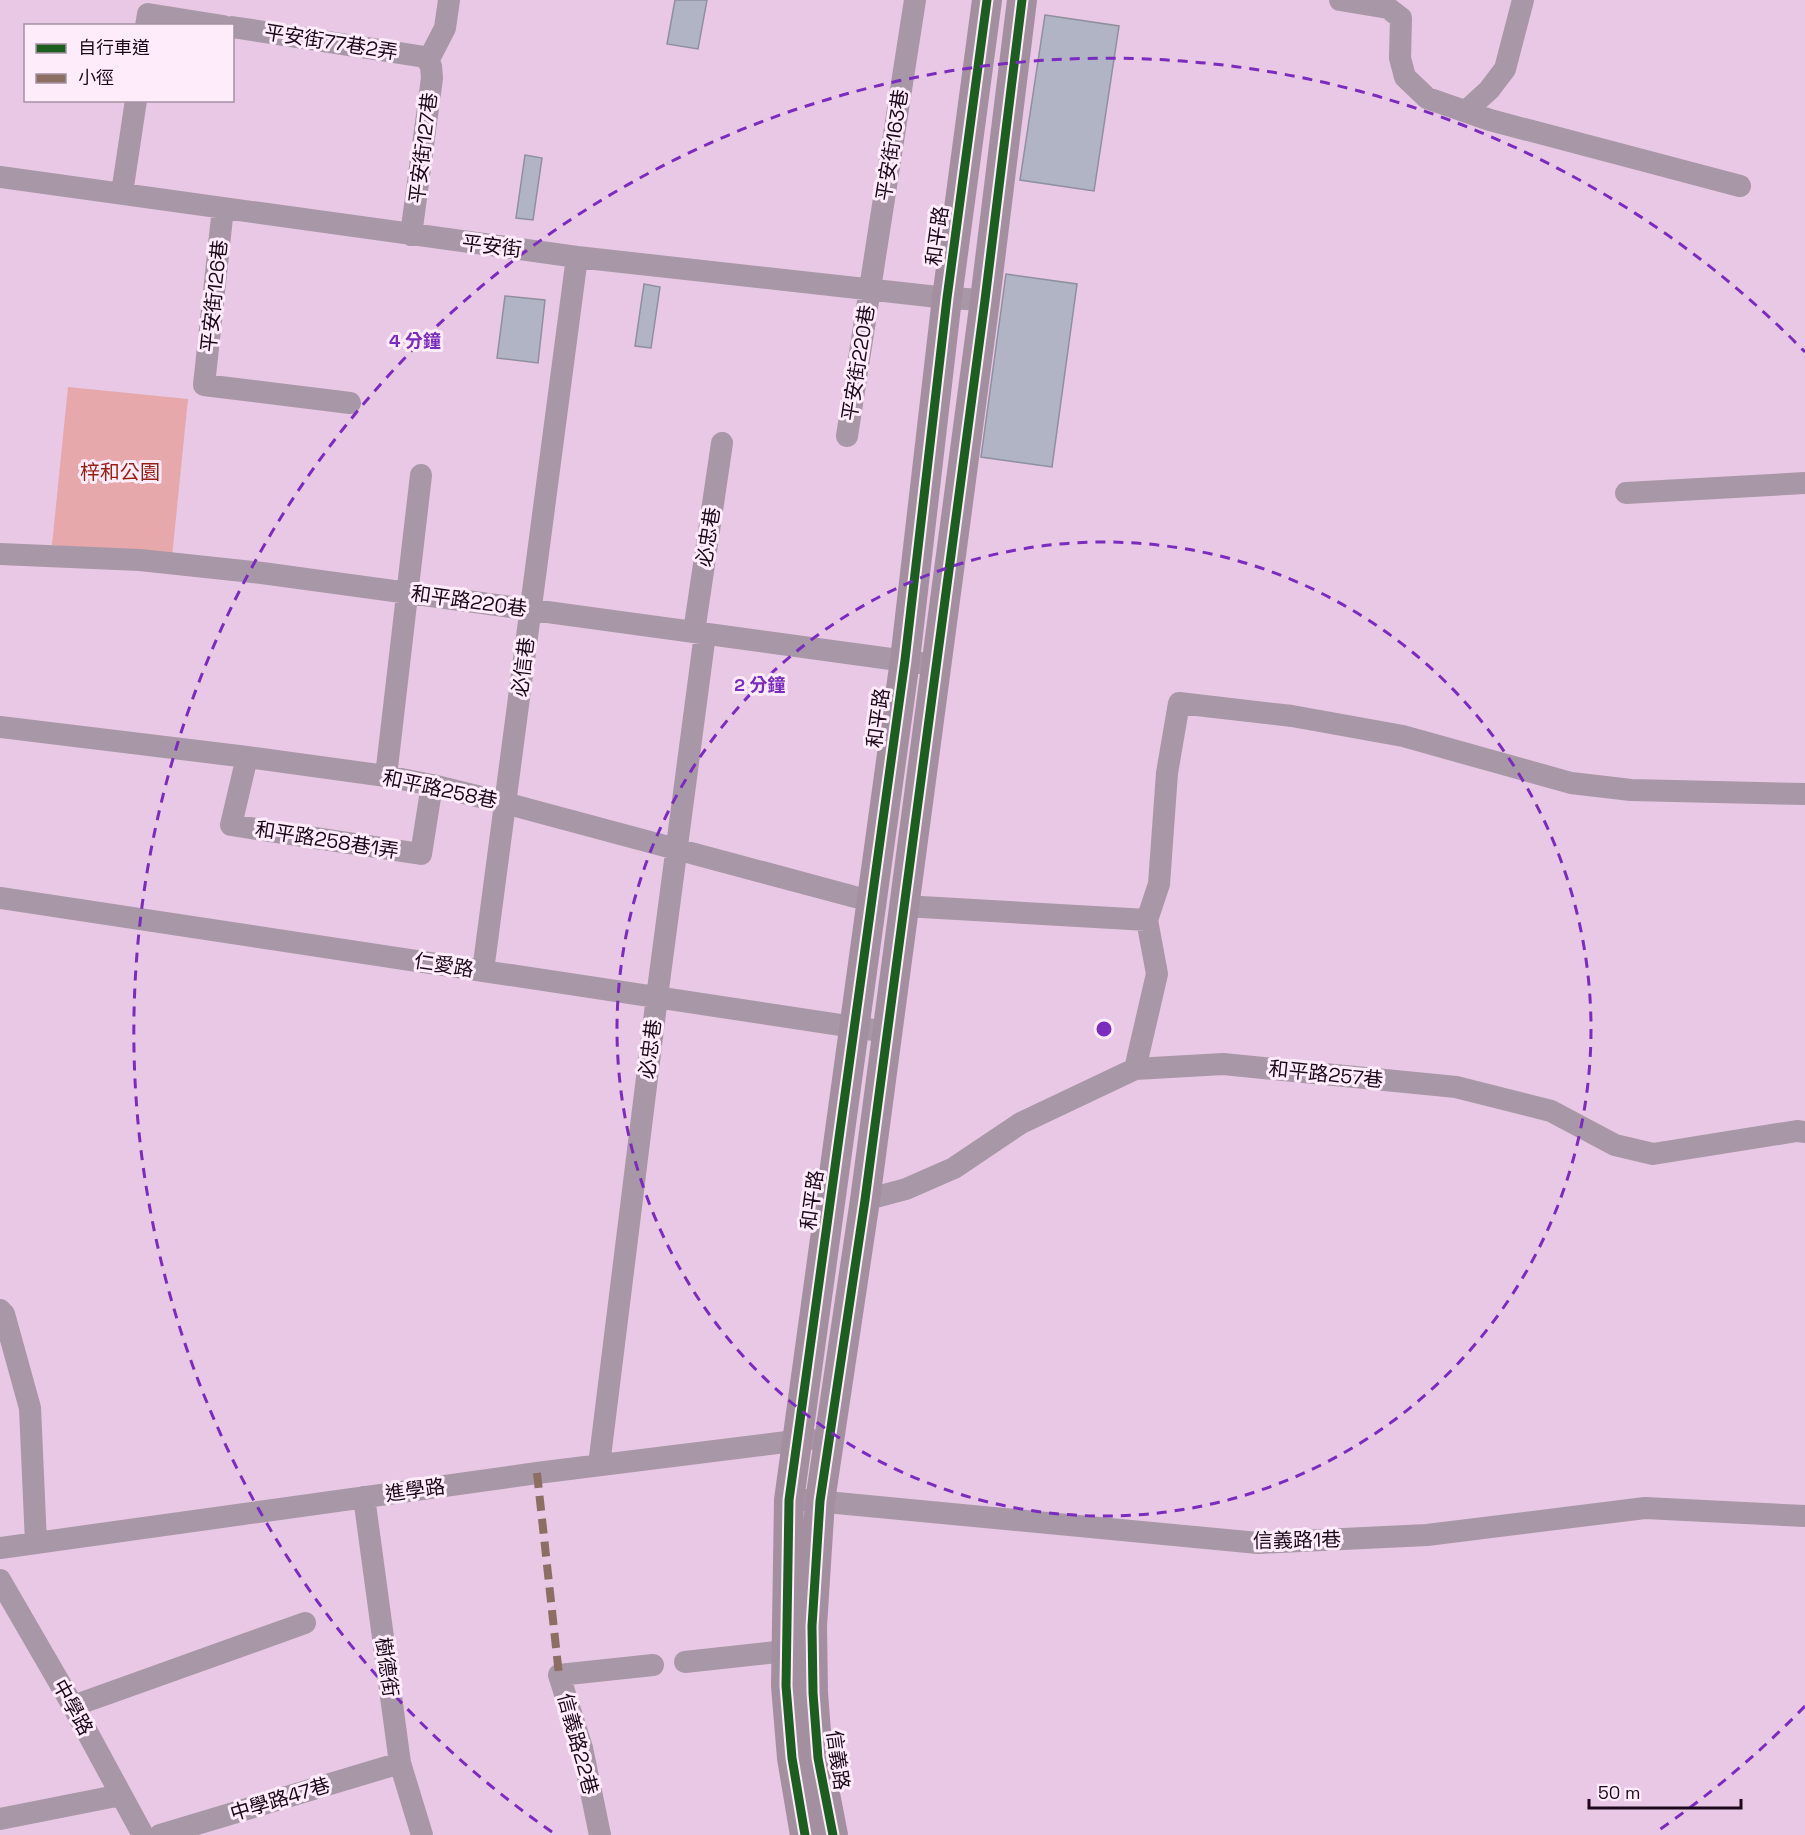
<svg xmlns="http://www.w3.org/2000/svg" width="1805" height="1835" viewBox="0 0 1805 1835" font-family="'Space Grotesk','Noto Sans TC',sans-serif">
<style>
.green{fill:#e7a8ac}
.building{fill:#b0b4c4;stroke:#8f8f9e;stroke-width:1.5}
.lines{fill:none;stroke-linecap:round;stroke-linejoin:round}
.minor{stroke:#a897a6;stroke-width:22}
.major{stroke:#a48fa1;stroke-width:30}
.quiet{stroke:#8d6e63;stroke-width:8;stroke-dasharray:15 8;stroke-linecap:butt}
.cycleway-casing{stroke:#feecfb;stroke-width:13}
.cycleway{stroke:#1b5e20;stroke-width:9}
.ring{fill:none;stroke:#7b2cbf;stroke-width:3;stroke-dasharray:10 8}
.labels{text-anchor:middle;stroke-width:6;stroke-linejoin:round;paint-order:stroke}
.street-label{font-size:20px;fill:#1d091b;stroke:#feecfb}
.park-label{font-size:20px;fill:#971e11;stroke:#feecfb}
.centre{fill:#7b2cbf;stroke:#feecfb;stroke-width:3}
.ring-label{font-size:18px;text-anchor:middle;font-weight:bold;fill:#7b2cbf;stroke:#feecfb;stroke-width:6;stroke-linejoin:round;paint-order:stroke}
</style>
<rect width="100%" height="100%" fill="#e8c8e4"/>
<!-- green -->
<path class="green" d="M68 387 188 399 172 557 52 545Z"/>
<!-- building -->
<path class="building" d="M675 0H707L698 49 667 44Z
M1045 15 1119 26 1094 191 1020 180Z
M525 155 542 158 533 220 516 218Z
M1006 274 1077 284 1052 467 981 457Z
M644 284 660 287 651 348 635 346Z
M505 296 545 300 538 363 497 358Z"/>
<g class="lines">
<!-- minor -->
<path class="minor" d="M1340 0 1388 8 1401 18 1400 58 1405 77 1427 98 1490 120 1740 186
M146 26 148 14 223 26
M232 27 425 57 431 66 432 78 411 235
M428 61 445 28 449 0
M1466 111 1489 90 1505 69 1523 0
M0 177 577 257 947 298 985 300
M122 193 136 100
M223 208 204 385 350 403
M847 436 915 0
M1626 493 1805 483
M0 554 140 560 262 573 920 663
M694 632 722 443
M0 727 247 757 386 776 432 785 505 803 870 901
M247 757 231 825 421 854 432 785
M386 776 421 475
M0 898 887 1032
M904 906 1147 920
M483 971 577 257
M1135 1069 1157 974 1147 920 1159 884 1167 773 1179 703 1292 716 1403 736 1571 783 1631 790 1805 794
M865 1200 906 1189 954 1168 1021 1123 1135 1069 1223 1064 1456 1087 1551 1111 1615 1145 1653 1154 1797 1131 1805 1132
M0 1310 4 1314 30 1408 36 1543
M599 1465 657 997 705 634
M364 1497 400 1763 422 1835
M805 1500 1258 1543 1427 1535 1645 1508 1805 1516
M0 1548 537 1473 810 1439
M0 1580 73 1706 143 1835
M685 1662 786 1651
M73 1706 305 1623
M0 1819 121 1795
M160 1835 400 1763
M600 1835 582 1748 559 1675 653 1665"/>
<!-- major -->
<path class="major" d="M805 1835 792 1758 786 1686 789 1500 905 660 947 298 987 0
M833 1835 818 1758 813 1693 812 1626 820 1501 865 1200 985 300 1022 0"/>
<!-- quiet -->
<path class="quiet" d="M537 1473 559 1675"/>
<!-- cycleway casing -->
<g class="cycleway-casing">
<path id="cycleway" d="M805 1835 792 1758 786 1686 789 1500 905 660 947 298 987 0
M833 1835 818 1758 813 1693 812 1626 820 1501 865 1200 985 300 1022 0"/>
</g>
<!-- cycleway -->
<use href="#cycleway" class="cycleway"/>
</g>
<!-- distance rings -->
<g class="ring">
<circle cx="1104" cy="1029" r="487"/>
<path d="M1805 1706A974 974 0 0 1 1656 1832M552 1832A974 974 0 1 1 1805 352"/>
</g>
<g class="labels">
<!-- street labels -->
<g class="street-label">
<text transform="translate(331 42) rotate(9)" y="7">平安街77巷2弄</text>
<text transform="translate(892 145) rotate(-81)" y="7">平安街163巷</text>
<text transform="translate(423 148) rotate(-83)" y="7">平安街127巷</text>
<text transform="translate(937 236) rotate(-82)" y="7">和平路</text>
<text transform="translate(492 246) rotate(7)" y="7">平安街</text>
<text transform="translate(214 296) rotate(-84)" y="7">平安街126巷</text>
<text transform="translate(858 363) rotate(-81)" y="7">平安街220巷</text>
<text transform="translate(708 537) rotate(-81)" y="7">必忠巷</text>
<text transform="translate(469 601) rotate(8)" y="7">和平路220巷</text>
<text transform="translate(523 667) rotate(-83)" y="7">必信巷</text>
<text transform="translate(878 718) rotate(-82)" y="7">和平路</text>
<text transform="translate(440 789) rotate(12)" y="7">和平路258巷</text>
<text transform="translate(327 840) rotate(9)" y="7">和平路258巷1弄</text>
<text transform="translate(444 965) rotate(9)" y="7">仁愛路</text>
<text transform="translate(650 1049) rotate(-83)" y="7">必忠巷</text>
<text transform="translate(1326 1074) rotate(6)" y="7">和平路257巷</text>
<text transform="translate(812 1200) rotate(-82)" y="7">和平路</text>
<text transform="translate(415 1490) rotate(-8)" y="7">進學路</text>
<text transform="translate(1297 1540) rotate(-1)" y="7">信義路1巷</text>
<text transform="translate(387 1667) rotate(82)" y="7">樹德街</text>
<text transform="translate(73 1707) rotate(61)" y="7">中學路</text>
<text transform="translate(578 1744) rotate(75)" y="7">信義路22巷</text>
<text transform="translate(838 1760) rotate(82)" y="7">信義路</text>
<text transform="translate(280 1799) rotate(-17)" y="7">中學路47巷</text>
</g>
<!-- park labels -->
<g class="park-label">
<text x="120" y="479">梓和公園</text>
</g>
</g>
<circle cx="1104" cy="1029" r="9" class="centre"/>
<g class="ring-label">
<text x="415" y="347">4 分鐘</text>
<text x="760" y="691">2 分鐘</text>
</g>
<!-- legend -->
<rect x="24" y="24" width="210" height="78" fill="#feecfb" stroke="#a491a1" stroke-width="1.5"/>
<rect x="36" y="44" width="30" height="9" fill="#1b5e20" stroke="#a491a1" stroke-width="1.5"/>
<text x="78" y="54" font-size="18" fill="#1d091b">自行車道</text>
<rect x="36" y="74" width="30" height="9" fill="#8d6e63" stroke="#a491a1" stroke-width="1.5"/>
<text x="78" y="84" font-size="18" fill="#1d091b">小徑</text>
<!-- scale -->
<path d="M1589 1799v9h152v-9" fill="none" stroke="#1d091b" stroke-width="3"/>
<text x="1598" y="1799" font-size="18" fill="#1d091b" stroke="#feecfb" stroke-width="4.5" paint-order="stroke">50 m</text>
</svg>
